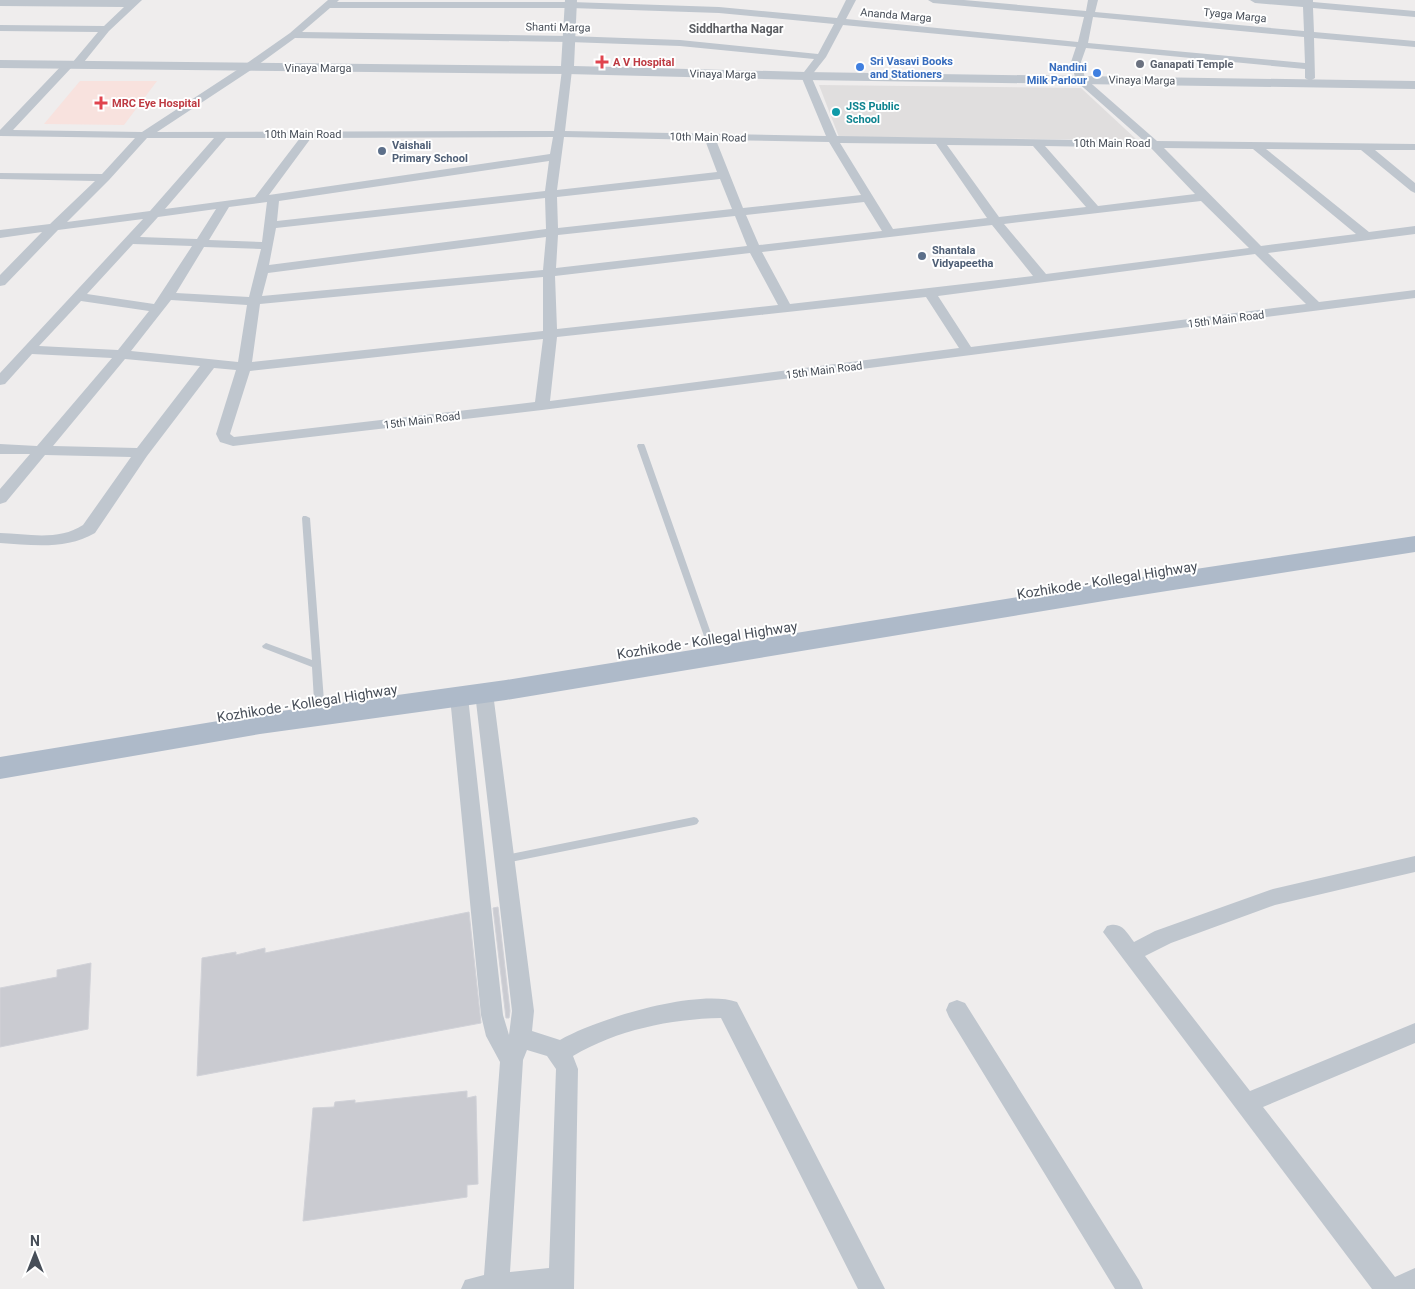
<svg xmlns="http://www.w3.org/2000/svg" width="1415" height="1289" viewBox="0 0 1415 1289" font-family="Roboto,sans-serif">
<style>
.education{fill:#e0dede}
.medical{fill:#f8e2de}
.building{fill:#cacbd1;stroke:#d1d2d8}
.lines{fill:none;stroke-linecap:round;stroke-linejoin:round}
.service{fill:#bfc6ce;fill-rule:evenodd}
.minor{fill:#bfc6ce;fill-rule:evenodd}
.tertiary{fill:#bfc6ce;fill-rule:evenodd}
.primary{fill:#aebac9;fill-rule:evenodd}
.health-dot{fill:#e0444e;stroke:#fff;stroke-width:2}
.worship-dot{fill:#6b7280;stroke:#fff;stroke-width:2}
.shop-dot{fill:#3f7fe0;stroke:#fff;stroke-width:2}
.culture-dot{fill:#0f9aa8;stroke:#fff;stroke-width:2}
.service-dot{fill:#5c6f8a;stroke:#fff;stroke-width:2}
.labels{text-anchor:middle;stroke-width:4;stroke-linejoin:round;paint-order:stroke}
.far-street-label{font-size:11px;fill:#474e58;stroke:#fff}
.far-shop-label{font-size:11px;font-weight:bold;fill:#366cbe;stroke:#fff;text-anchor:start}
.far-health-label{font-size:11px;font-weight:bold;fill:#be3a42;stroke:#fff;text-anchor:start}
.far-worship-label{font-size:11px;font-weight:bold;fill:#5b616d;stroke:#fff;text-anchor:start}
.far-culture-label{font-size:11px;font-weight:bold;fill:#0d838f;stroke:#fff;text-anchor:start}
.far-service-label{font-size:11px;font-weight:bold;fill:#4e5e75;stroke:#fff;text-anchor:start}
.far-neighbourhood-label{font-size:12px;font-weight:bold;fill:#5a5c61;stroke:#fff}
.street-label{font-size:14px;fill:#474e58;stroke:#fff}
</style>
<rect width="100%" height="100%" fill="#efeded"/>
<!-- education -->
<path class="education" d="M819 85 1081 88 1137 140 839 137Z"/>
<!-- medical -->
<path class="medical" d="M80 81H157L124 125 44 124Z"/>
<!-- building -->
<path class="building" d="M498 907 510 1011 509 1018H506L493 908Z
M469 912 481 1023 197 1076 202 958 236 952V955L265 948V953Z
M91 963 88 1029 0 1047V988L57 977V970Z
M467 1091V1098L476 1096 478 1184 467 1185V1197L303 1221 313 1108 334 1107 335 1102 355 1100V1103Z"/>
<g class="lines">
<!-- service -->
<path class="service" d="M638 444H644L645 446 713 639 712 641 709 642 705 639 637 446Z
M303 516H306L310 518 324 701 319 704 314 701 312 667 263 648 262 646 266 643 312 660 302 518Z
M694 817 697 818 699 821 697 824 694 825 505 863 501 862 500 859 501 856 505 855Z"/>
<!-- minor -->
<path class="minor" d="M0 0H142L109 31 80 67H72L13 130 142 132 243 66 290 33 328 0H339L337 2H571L719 7 837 18 846 0H856L846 19 1078 42 1084 17 933 3 928 0H964L1086 11 1088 0H1098L1095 12 1304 31 1303 7 1255 3 1250 0H1313V2L1415 11V17L1313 8 1314 32 1415 41V47L1314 38 1315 78 1310 81 1305 78V69L1086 48 1081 62 1085 78 1157 141 1415 144V150H1375L1415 183V193L1411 191 1361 150 1266 149 1369 232 1415 226V234L1268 253 1319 302 1415 290V298L542 410 233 446 220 442 216 434 236 370 214 368 147 456 95 533C66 550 32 545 0 543V533C28 534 59 541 83 525L131 457 45 455 6 502 0 504V489L30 454H0V444L37 446 112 358 32 354 5 384 0 385V373L143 219 58 230 5 285 0 286V275L42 232 0 238V230L50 224 95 181 0 179V173L102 174 135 138 0 136V130L64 63H72L98 32 0 31V25L104 26 124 7 0 6ZM330 8H571L719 13 834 24 818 54 680 40 569 36 302 32ZM1093 17 1304 37 1305 63 1088 43ZM843 25 1076 47 1071 62 1076 81 1144 141 837 136 811 76 826 57ZM295 38 569 42 680 46 814 59 801 76 826 136 565 131 572 70 567 67 562 70 554 131 157 132 251 70ZM553 137 550 154 269 195 311 138ZM564 137 705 140 717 172 557 190ZM147 138H214L150 211 67 222 109 180ZM226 138H300L255 197 165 209ZM716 140 829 142 861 195 743 208ZM840 143 936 144 987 218 893 229ZM947 145 1033 146 1086 207 999 217ZM1045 146 1151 148 1195 194 1098 206ZM1164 148 1253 149 1356 234 1261 246ZM549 161 545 191 277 221 279 201ZM720 179 732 209 558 228 557 197ZM545 198 546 229 269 265 276 228ZM1201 201 1249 248 1046 274 1004 224ZM267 202 262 242 209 240 229 207ZM864 202 882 231 759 245 746 215ZM216 209 197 239 140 237 158 217ZM735 216 747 246 556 268 558 235ZM992 225 1033 276 790 304 762 252ZM546 237 543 270 262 296 268 273ZM133 244 192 246 154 304 87 294ZM204 247 261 249 249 297 176 293ZM750 253 778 305 557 329 555 276ZM1255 254 1306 304 971 347 938 296ZM543 277V331L252 362 260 304ZM926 297 959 348 550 401 557 337ZM171 300 247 305 238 362 131 351ZM81 301 149 311 118 350 39 346ZM543 339 535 402 234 437 230 434 250 371ZM125 359 200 366 137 448 53 446Z
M484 687 490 688 493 693 534 1011 532 1031 560 1040C596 1019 698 988 737 1002L885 1289H858L721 1018C670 1019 617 1030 573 1056L578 1069 574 1289H461L465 1280 484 1275 500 1062 486 1036 481 1015 450 697 453 692 459 691 465 692 468 697 503 1015 509 1035 512 1011 475 693 478 688ZM527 1050 547 1056 556 1069 549 1268 510 1272 523 1060Z
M1415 856V872L1275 905 1171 943 1145 956 1250 1091 1415 1023V1043L1263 1107 1395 1277 1415 1268V1289H1372L1103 932 1107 926C1121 921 1126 931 1134 942L1155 931 1273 889Z
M957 1000 965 1003 1139 1280 1143 1289H1115L949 1017 946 1010 949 1003Z"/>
<!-- tertiary -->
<path class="tertiary" d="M565 0H577L574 66 806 72 1415 81V89L806 80 567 74 0 68V60L561 66Z"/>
<!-- primary -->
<path class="primary" d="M1415 536V552L1116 599 506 700 260 734 0 779V757L260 714 506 680 1116 581Z"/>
</g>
<!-- markers -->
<g class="health-dot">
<path d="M599.5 54.5h5v5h5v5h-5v5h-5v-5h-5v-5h5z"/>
<path d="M98.5 95.5h5v5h5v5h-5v5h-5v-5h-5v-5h5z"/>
</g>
<circle class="worship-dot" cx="1140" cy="64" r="5"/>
<g class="shop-dot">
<circle cx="860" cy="67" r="5"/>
<circle cx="1097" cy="73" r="5"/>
</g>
<circle class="culture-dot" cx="836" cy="112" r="5"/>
<g class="service-dot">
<circle cx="382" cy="151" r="5"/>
<circle cx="922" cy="256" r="5"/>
</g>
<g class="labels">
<!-- far-street labels -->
<g class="far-street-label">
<text transform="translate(896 15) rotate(5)" y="4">Ananda Marga</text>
<text transform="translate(1235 15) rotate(6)" y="4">Tyaga Marga</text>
<text transform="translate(558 27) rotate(1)" y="4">Shanti Marga</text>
<text x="318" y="72">Vinaya Marga</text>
<text transform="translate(723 74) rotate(1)" y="4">Vinaya Marga</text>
<text transform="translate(1142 80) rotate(1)" y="4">Vinaya Marga</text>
<text x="303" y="138">10th Main Road</text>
<text transform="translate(708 137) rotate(1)" y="4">10th Main Road</text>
<text x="1112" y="147">10th Main Road</text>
<text transform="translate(1226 319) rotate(-7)" y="4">15th Main Road</text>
<text transform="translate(824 370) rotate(-7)" y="4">15th Main Road</text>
<text transform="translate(422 420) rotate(-7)" y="4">15th Main Road</text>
</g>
<!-- far-shop labels -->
<g class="far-shop-label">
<text x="870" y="65">Sri Vasavi Books<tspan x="870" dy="13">and Stationers</tspan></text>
<text x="1087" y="71" text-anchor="end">Nandini<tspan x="1087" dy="13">Milk Parlour</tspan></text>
</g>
<!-- far-health labels -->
<g class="far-health-label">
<text x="613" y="66">A V Hospital</text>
<text x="112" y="107">MRC Eye Hospital</text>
</g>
<!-- far-worship labels -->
<g class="far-worship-label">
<text x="1150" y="68">Ganapati Temple</text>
</g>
<!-- far-culture labels -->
<g class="far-culture-label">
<text x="846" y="110">JSS Public<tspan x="846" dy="13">School</tspan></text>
</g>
<!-- far-service labels -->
<g class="far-service-label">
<text x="392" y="149">Vaishali<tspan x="392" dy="13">Primary School</tspan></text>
<text x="932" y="254">Shantala<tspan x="932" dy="13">Vidyapeetha</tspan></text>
</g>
<!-- far-neighbourhood labels -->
<g class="far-neighbourhood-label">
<text x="736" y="33">Siddhartha Nagar</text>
</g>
<!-- street labels -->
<g class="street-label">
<text transform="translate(1107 580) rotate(-9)" y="5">Kozhikode - Kollegal Highway</text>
<text transform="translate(707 640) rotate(-9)" y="5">Kozhikode - Kollegal Highway</text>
<text transform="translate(307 703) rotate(-9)" y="5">Kozhikode - Kollegal Highway</text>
</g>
</g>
<!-- north arrow -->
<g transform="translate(35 1254)" stroke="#ffffff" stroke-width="4" paint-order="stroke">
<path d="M0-4L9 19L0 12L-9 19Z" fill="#474e58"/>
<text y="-8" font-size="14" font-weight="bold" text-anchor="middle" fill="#474e58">N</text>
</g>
</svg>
